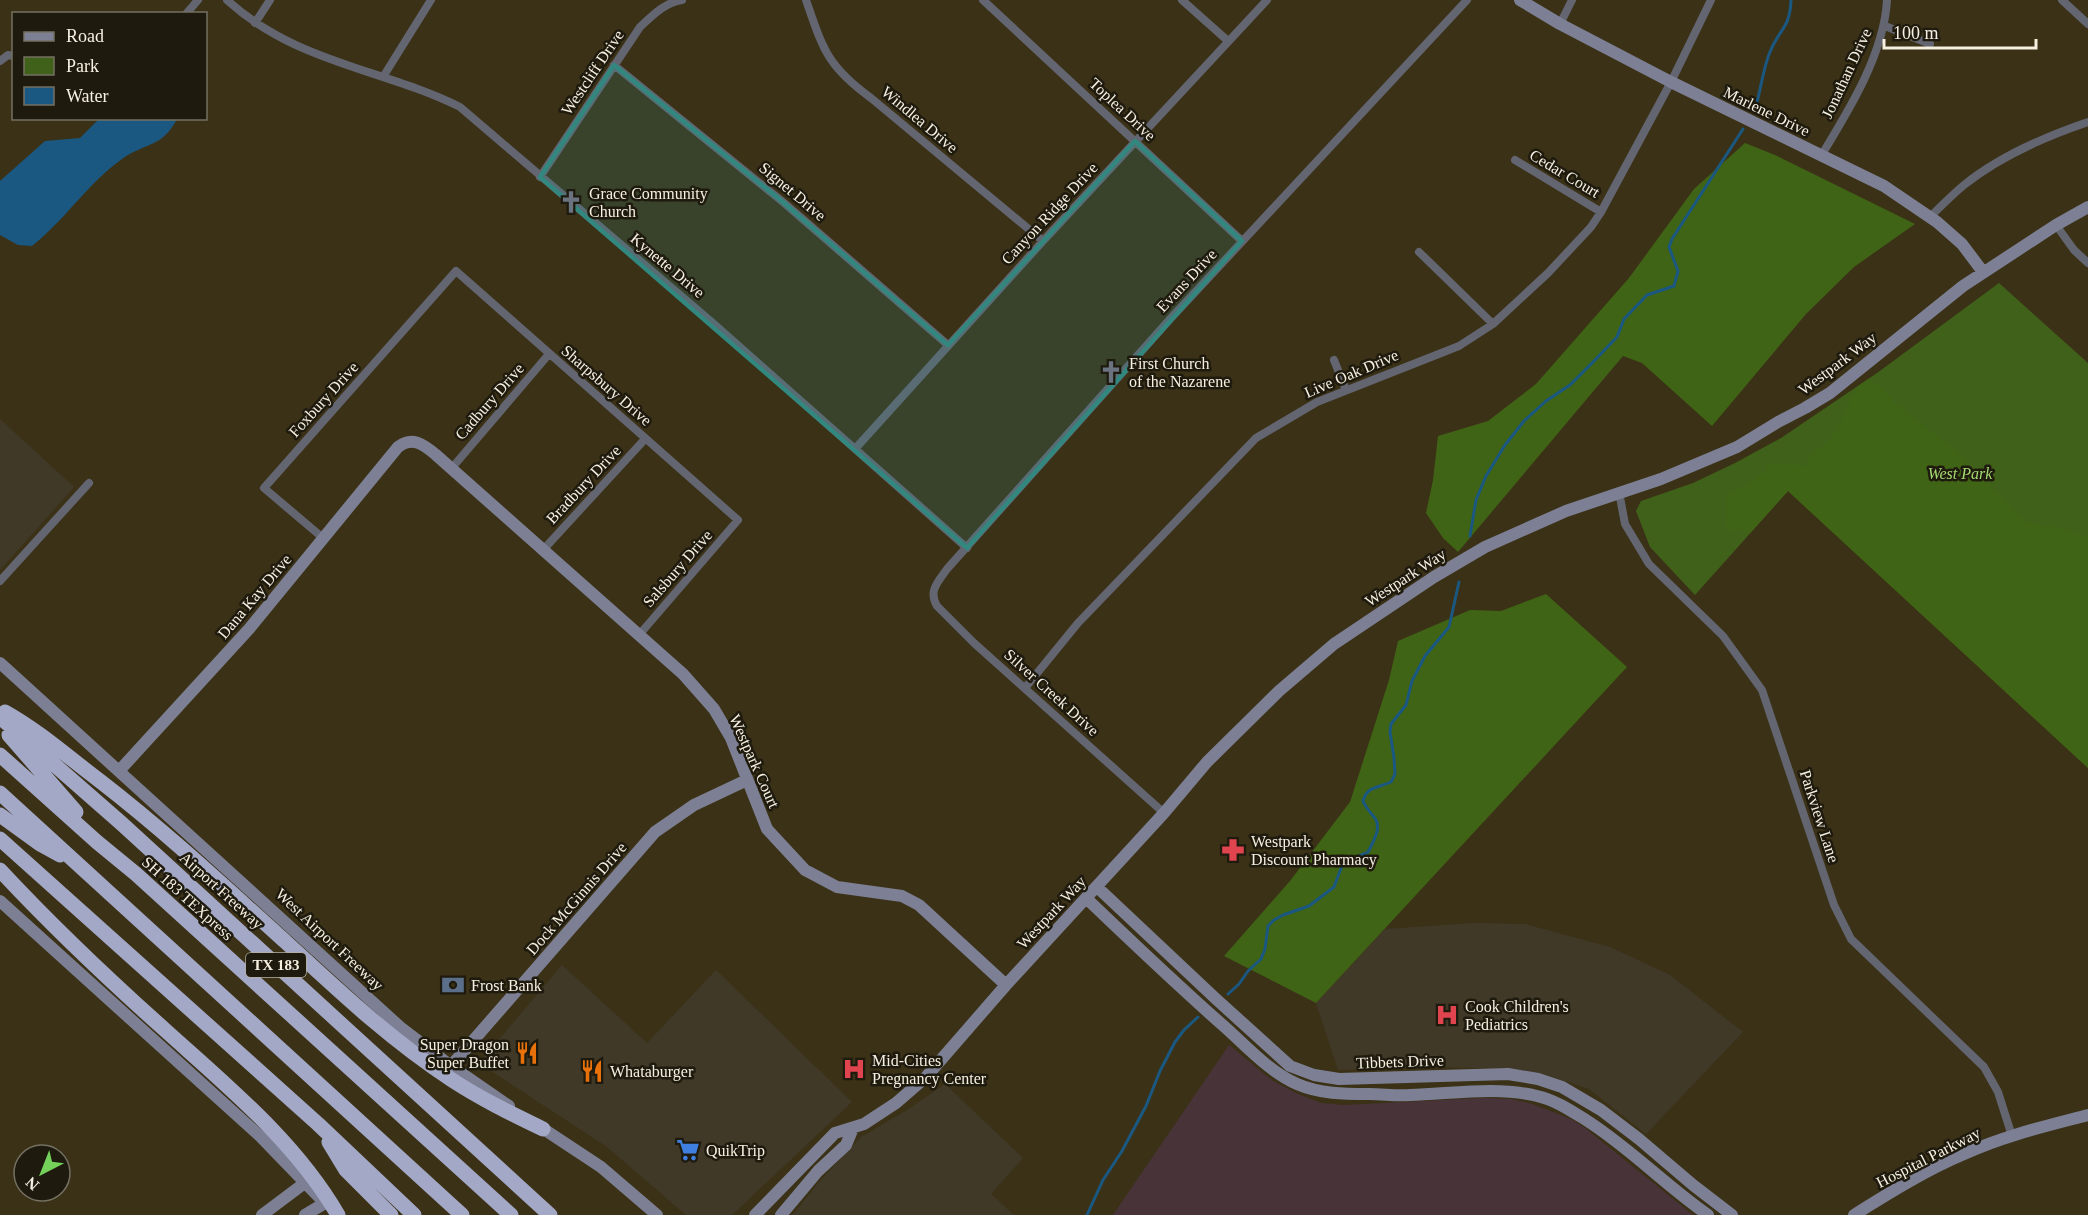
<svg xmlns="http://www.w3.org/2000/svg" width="2088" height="1215" viewBox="0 0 2088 1215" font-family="Georgia,serif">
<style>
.commercial{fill:#413928}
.medical{fill:#483438}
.green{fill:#406119}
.forest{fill:#406415}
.water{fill:#1a5881}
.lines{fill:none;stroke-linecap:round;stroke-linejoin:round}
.stream{stroke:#1a5881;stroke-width:3}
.street{stroke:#636571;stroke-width:8}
.secondary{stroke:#7d8094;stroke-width:12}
.highway{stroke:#a4a8c7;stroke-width:15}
.marked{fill:#32887f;fill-opacity:0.2;stroke:#32887f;stroke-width:4.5;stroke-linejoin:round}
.labels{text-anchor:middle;stroke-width:5;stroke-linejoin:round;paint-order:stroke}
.shield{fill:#1e1a0e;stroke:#b5b0a1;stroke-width:1.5}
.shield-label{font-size:15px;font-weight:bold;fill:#f6f0e0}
.street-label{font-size:16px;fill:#f6f0e0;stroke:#1e1a0e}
.poi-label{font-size:16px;fill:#f6f0e0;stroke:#1e1a0e;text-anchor:start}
.park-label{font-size:16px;font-style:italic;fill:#a5d972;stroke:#1e1a0e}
</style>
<rect width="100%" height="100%" fill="#3b3117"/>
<!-- commercial -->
<path class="commercial" d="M0 419 74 487 0 570Z
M1474 923 1525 924 1610 947 1670 975 1743 1032 1646 1134 1589 1089 1543 1074 1511 1069 1436 1067 1338 1070 1316 1003 1385 929Z
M562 965 647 1043 716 970 852 1102 732 1215H686L607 1147 479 1063Z
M945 1084 1023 1158 991 1194 1014 1215H793L819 1182 861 1137 907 1110Z"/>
<!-- medical -->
<path class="medical" d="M1229 1045 1273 1081 1298 1094 1321 1103 1344 1105 1482 1098 1511 1099 1532 1104 1571 1119 1585 1128 1693 1215H1113Z"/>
<!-- green -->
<path class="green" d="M1999 283 2088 363V768L1788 491 1695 595 1650 547 1636 511 1641 501 1693 483 1735 463 1781 438 1877 373Z"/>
<!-- forest -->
<path class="forest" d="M1745 143 1775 155 1915 224 1854 267 1806 314 1712 426 1642 363 1623 356 1458 552 1443 538 1426 513 1433 480 1438 436 1488 421 1536 384 1629 278 1694 189Z
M1868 379 1884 390 1895 404 1954 449 2025 522 2056 528 2085 536 2088 539V768L1788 491 1751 532 1743 530 1729 531 1726 528 1727 494 1745 487 1766 471 1767 464C1781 466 1795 463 1809 467L1808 457 1827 443 1837 430 1857 387Z
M1546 594 1627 667 1316 1003 1224 956 1290 881 1350 802 1389 680 1398 641 1470 610 1501 611Z"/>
<!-- water -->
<path class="water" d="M99 119H177C162 148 146 142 122 159 88 183 65 220 32 246L18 245 0 235V181L45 141 80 138Z"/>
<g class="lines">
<!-- stream -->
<path class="stream" d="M1754 112C1761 92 1762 71 1770 52 1779 29 1790 29 1791 0
M1470 536 1476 500 1486 476 1505 445 1524 421 1546 401 1570 385 1594 361 1617 337 1624 319 1647 295 1674 286 1678 271 1669 247 1672 239 1743 129
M1228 994 1239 984 1248 971 1261 959 1265 949 1268 926 1274 920 1283 915 1309 906 1334 887 1343 863 1368 852C1373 842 1382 828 1375 818 1370 812 1366 808 1363 801 1367 786 1378 788 1391 782L1395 774 1394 758 1390 732 1391 724 1406 705 1412 681 1425 656 1449 627 1459 582
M1087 1215 1103 1180 1122 1151 1146 1106 1160 1071 1175 1042 1184 1030 1198 1017"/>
<!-- street -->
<path class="street" d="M227 0C296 63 381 68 460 107L714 324 967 548
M806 0C823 49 827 66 871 98L1043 241
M983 0 1242 241
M1182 0 1228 41
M2062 0 2088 24
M186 14 198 0
M255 23 270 0
M1560 24 1572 0
M1885 26 1930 44
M0 61 8 55 14 56
M614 65 783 202 948 345
M383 77 431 0
M1821 156C1849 110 1884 54 1887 0
M1515 160 1601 212
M540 177 640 27C653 15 664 3 682 0
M1930 217C1941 206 1952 195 1964 185 2000 156 2044 137 2088 122
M2056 225 2074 250 2088 263
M1419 252 1493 324
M1334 360 1346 390
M855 449 1043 241 1267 0
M451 469 549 354
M1619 492 1625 524 1649 564 1723 636 1762 690 1834 905 1851 939 1984 1067 1998 1092 2012 1136
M323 538 264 488 456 271 738 520 639 635
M543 550 645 439
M0 581 89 483
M1025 688 1078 623 1256 438 1317 402 1459 346 1493 324 1548 273 1591 227 1601 212 1671 82 1711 0
M1164 813 974 643 937 606C928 591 938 582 947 569L1171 318 1467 0"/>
<!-- secondary -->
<path class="secondary" d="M1520 0 1560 24 1671 82 1884 186 1937 222 1962 244 1983 272
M0 663 400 1027 451 1066 509 1106
M119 771 249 629 398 447C412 436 423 444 435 454L683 674 714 709 731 738 767 829 805 870 837 887 902 896 919 905 1006 985
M1097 887 1215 998 1290 1066 1314 1075 1339 1079 1508 1074 1538 1079 1562 1087 1601 1110 1639 1139 1693 1185 1732 1215
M1086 898C1132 942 1178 986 1226 1028 1248 1048 1270 1072 1297 1084 1320 1094 1344 1094 1369 1094 1383 1094 1396 1096 1410 1095 1451 1094 1496 1086 1537 1096 1555 1100 1570 1110 1586 1120 1630 1148 1665 1185 1708 1215
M0 901 261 1137 320 1198
M451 1066 655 832 694 805 747 780
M536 1124 601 1167 657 1215
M262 1215 306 1182
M305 1215 325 1203
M755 1215 835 1133 864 1124 896 1103 926 1077 1006 985 1164 813 1207 762 1279 691 1334 644 1434 577 1485 547 1566 511 1661 479 1737 447 1778 422 1805 408 1830 393 1963 286 2056 225 2088 207
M781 1215 818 1171 846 1145 853 1128
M1854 1215C1889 1193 1926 1170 1964 1154 2003 1136 2046 1126 2088 1115"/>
<!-- highway -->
<path class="highway" d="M5 712C39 731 68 757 100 781 166 832 226 888 288 944 340 992 392 1041 452 1080 481 1099 512 1114 543 1129
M0 717 121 823 550 1215
M9 735 76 812
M0 755 97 842 136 874 511 1215
M0 793 462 1215
M0 815 40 844 60 855
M0 839 318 1124 414 1215
M0 870C52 926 107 978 164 1029 227 1086 295 1141 338 1215
M329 1142 346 1170 391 1215"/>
</g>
<!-- marked area -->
<path class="marked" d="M614 65 783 202 948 345 1135 141 1242 241 967 548 540 177Z"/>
<!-- icons -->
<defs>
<g id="church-bare" transform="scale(1.8)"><path d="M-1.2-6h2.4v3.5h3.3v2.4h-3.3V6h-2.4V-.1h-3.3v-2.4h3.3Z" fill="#6b7280" stroke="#1e1a0e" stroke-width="2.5" paint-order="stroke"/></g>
<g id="pharmacy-bare" transform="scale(1.8)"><path d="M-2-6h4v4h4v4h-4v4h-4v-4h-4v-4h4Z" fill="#e0444e" stroke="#1e1a0e" stroke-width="2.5" paint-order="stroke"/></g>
<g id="bank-bare" transform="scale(1.8)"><path d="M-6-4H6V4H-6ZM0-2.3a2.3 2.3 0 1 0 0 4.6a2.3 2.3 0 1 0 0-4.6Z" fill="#5c6f8a" stroke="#1e1a0e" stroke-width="2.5" paint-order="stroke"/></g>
<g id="hospital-bare" transform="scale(1.8)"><path d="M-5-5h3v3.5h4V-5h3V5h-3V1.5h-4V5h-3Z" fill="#e0444e" stroke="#1e1a0e" stroke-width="2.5" paint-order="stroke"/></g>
<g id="restaurant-bare" transform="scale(1.8)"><path d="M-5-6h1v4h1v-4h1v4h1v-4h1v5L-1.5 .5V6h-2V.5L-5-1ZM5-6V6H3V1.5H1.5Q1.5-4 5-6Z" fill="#e8710a" stroke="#1e1a0e" stroke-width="2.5" paint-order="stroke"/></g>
<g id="supermarket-bare" transform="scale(1.8)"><path d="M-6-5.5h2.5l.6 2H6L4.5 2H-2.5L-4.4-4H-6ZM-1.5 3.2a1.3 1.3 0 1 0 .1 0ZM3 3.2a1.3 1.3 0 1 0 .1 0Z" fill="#3f7fe0" stroke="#1e1a0e" stroke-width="2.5" paint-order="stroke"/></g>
</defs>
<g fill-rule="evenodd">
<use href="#church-bare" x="571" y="202"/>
<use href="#church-bare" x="1111" y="372"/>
<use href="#pharmacy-bare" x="1233" y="850"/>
<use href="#bank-bare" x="453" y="985"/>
<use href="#hospital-bare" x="1447" y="1015"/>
<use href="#restaurant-bare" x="527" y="1053"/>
<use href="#hospital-bare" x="854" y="1069"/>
<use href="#restaurant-bare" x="592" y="1071"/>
<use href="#supermarket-bare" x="688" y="1150"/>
</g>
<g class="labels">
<!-- shield labels -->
<rect class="shield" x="246" y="953" width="60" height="24" rx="4.5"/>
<g class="shield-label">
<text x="276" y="970">TX 183</text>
</g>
<!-- street labels -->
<g class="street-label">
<text transform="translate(592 72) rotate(-56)" y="6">Westcliff Drive</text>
<text transform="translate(1846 73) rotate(-65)" y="6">Jonathan Drive</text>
<text transform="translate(1123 109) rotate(43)" y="6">Toplea Drive</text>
<text transform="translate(1767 111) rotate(26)" y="6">Marlene Drive</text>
<text transform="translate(920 119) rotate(40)" y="6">Windlea Drive</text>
<text transform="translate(1565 173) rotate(31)" y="6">Cedar Court</text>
<text transform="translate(793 191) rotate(40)" y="6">Signet Drive</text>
<text transform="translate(1049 213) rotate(-47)" y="6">Canyon Ridge Drive</text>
<text transform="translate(668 265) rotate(40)" y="6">Kynette Drive</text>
<text transform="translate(1186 280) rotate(-47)" y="6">Evans Drive</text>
<text transform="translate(1837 363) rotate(-37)" y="6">Westpark Way</text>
<text transform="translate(1351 373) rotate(-23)" y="6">Live Oak Drive</text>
<text transform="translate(607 385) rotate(41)" y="6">Sharpsbury Drive</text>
<text transform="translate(323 399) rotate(-48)" y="6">Foxbury Drive</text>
<text transform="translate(489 401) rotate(-49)" y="6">Cadbury Drive</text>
<text transform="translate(583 484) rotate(-47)" y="6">Bradbury Drive</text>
<text transform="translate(677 568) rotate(-49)" y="6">Salsbury Drive</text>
<text transform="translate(1405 577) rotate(-33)" y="6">Westpark Way</text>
<text transform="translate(254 596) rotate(-50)" y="6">Dana Kay Drive</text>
<text transform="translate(1052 692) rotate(42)" y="6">Silver Creek Drive</text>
<text transform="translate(755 761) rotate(66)" y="6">Westpark Court</text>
<text transform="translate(1820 816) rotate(72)" y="6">Parkview Lane</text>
<text transform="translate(222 890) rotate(42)" y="6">Airport Freeway</text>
<text transform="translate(188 898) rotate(42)" y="6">SH 183 TEXpress</text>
<text transform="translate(576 898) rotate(-49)" y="6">Dock McGinnis Drive</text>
<text transform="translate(1051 912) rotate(-47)" y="6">Westpark Way</text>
<text transform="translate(330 939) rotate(43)" y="6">West Airport Freeway</text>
<text transform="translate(1400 1061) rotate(-2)" y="6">Tibbets Drive</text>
<text transform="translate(1928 1157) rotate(-27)" y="6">Hospital Parkway</text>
</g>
<!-- poi labels -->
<g class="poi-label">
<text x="589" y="199">Grace Community<tspan x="589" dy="18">Church</tspan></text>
<text x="1129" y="369">First Church<tspan x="1129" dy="18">of the Nazarene</tspan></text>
<text x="1251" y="847">Westpark<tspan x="1251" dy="18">Discount Pharmacy</tspan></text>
<text x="471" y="991">Frost Bank</text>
<text x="1465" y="1012">Cook Children's<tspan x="1465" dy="18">Pediatrics</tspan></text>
<text x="509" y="1050" text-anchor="end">Super Dragon<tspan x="509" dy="18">Super Buffet</tspan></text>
<text x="872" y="1066">Mid-Cities<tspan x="872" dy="18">Pregnancy Center</tspan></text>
<text x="610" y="1077">Whataburger</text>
<text x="706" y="1156">QuikTrip</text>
</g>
<!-- park labels -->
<g class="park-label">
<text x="1960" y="479">West Park</text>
</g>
</g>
<!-- legend -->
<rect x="12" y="12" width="195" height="108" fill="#1e1a0e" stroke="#747062" stroke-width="1.5"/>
<rect x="24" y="32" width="30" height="9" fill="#7d8094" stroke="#747062" stroke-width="1.5"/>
<text x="66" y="42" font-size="18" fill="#f6f0e0">Road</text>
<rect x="24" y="57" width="30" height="18" fill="#406119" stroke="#747062" stroke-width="1.5"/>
<text x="66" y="72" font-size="18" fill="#f6f0e0">Park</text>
<rect x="24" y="87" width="30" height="18" fill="#1a5881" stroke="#747062" stroke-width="1.5"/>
<text x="66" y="102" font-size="18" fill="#f6f0e0">Water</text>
<!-- north arrow -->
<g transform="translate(42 1173) rotate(222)"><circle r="28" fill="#1e1a0e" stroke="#747062" stroke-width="1.5"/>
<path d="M0-4.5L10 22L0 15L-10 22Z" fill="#74d25b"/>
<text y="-9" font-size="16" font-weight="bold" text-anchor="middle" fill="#f6f0e0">N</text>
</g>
<!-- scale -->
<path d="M1884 39v9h152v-9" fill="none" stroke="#f6f0e0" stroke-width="3"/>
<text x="1893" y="39" font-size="18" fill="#f6f0e0" stroke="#1e1a0e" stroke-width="4.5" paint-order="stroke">100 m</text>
</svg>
